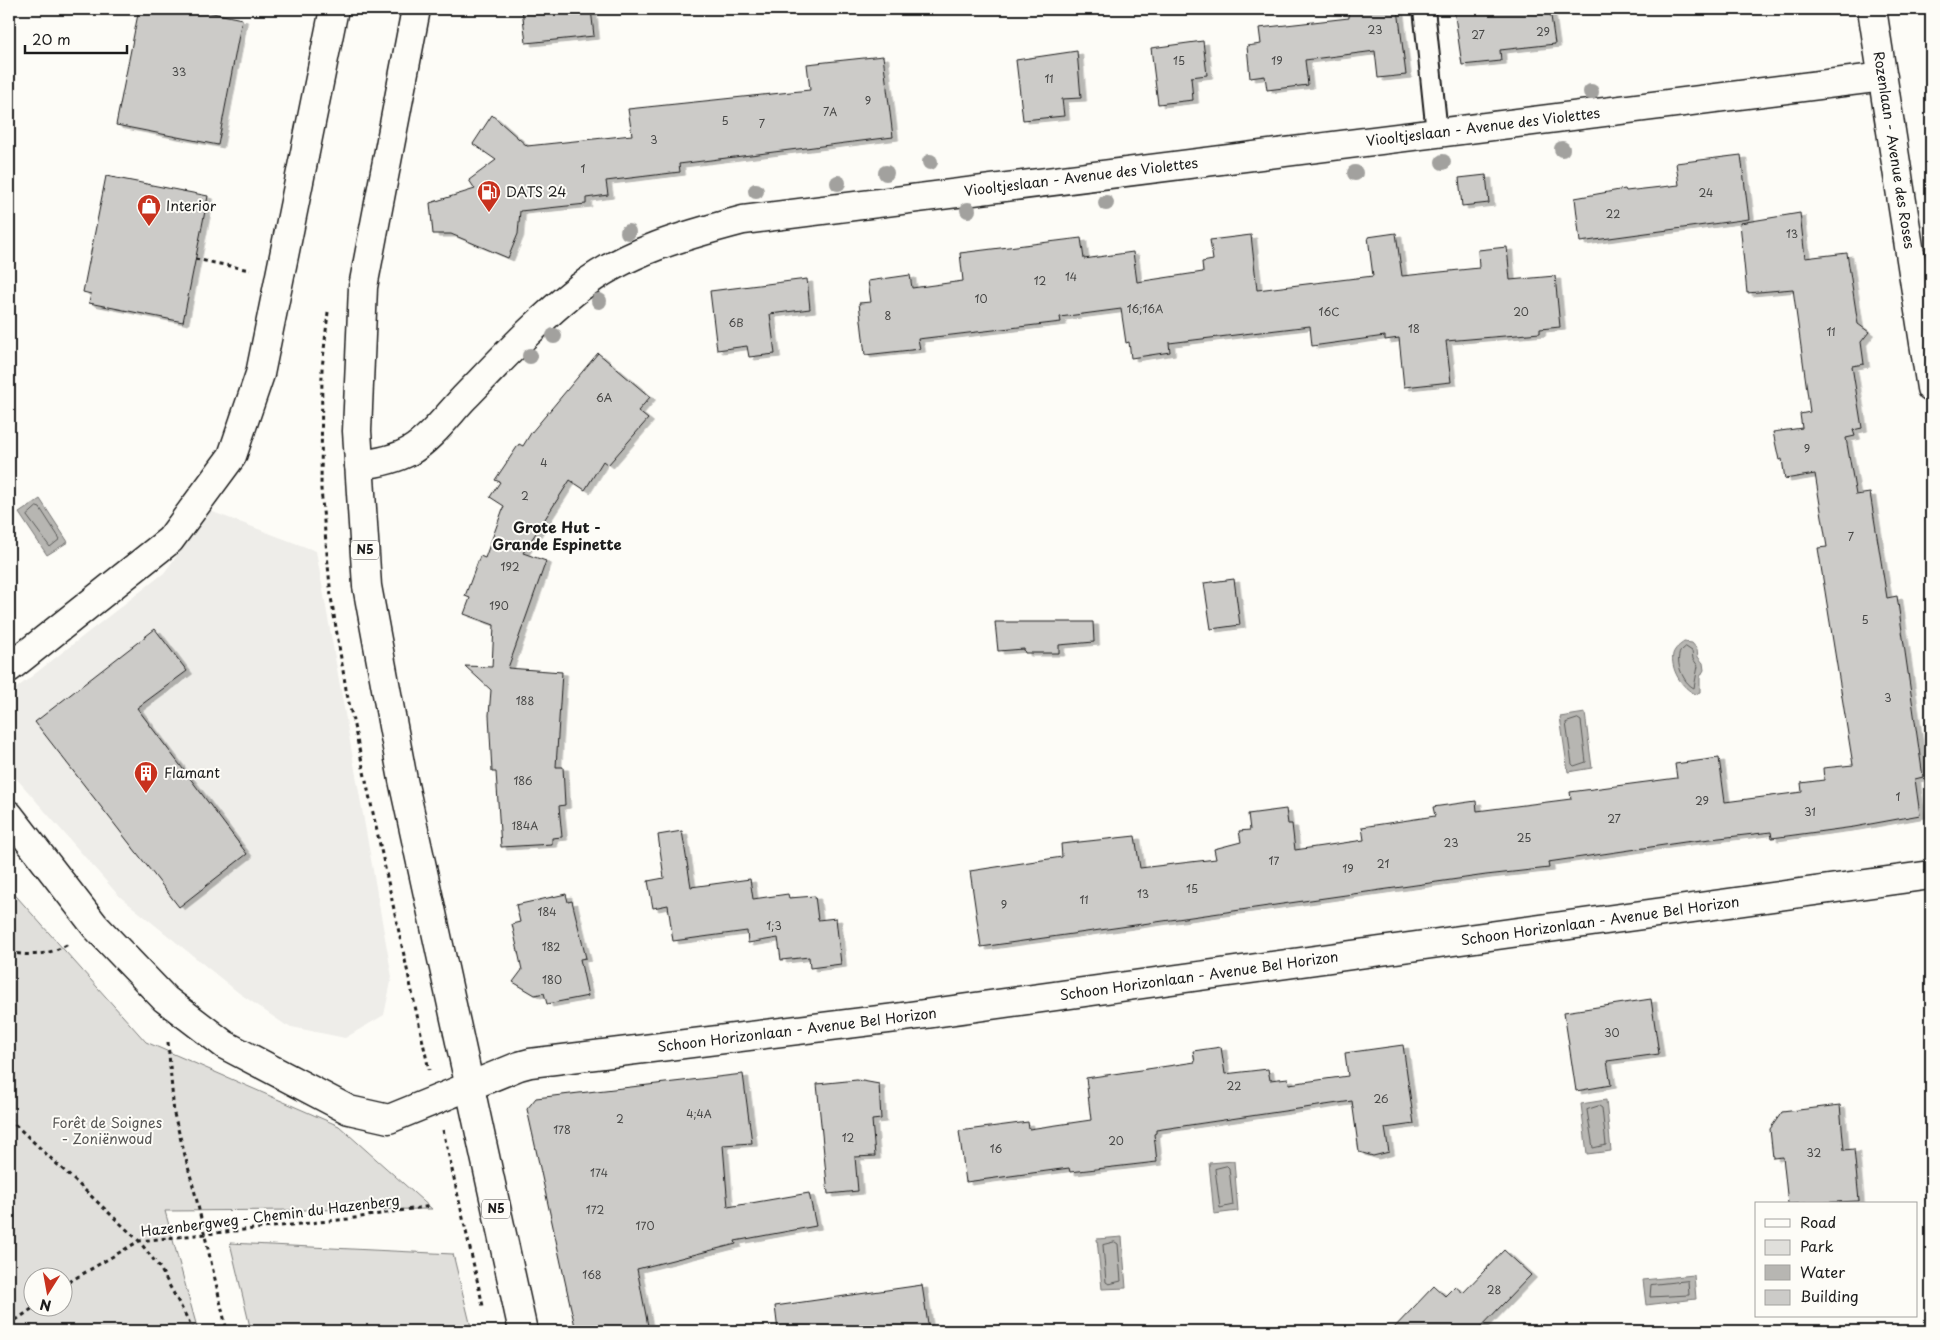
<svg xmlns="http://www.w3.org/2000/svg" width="1940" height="1340" viewBox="0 0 1940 1340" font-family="'Playpen Sans',sans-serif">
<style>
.built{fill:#eeede9}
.green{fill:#e0dfdb;stroke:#7e7e7c;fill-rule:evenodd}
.water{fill:#b7b6b2;stroke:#797876}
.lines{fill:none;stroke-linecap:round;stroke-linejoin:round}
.shore{stroke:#5a5a58;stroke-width:1}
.building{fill:#cccbc8;stroke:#1c1c1c;filter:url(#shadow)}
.lane-casing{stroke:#1c1c1c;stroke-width:24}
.street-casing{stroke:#1c1c1c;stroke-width:31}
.primary-casing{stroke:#1c1c1c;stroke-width:31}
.path{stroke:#1c1c1c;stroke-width:3;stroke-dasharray:4 4;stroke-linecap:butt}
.lane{stroke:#fdfcf7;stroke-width:20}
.street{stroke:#fdfcf7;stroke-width:28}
.primary{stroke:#fdfcf7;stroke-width:28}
.tree{fill:#a2a19e}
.labels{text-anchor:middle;stroke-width:4;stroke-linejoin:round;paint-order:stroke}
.number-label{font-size:11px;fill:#484847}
.shield{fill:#fdfcf7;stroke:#605f5e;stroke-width:1}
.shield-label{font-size:12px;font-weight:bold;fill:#1c1c1c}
.street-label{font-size:14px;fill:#1c1c1c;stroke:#fdfcf7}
.poi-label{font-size:14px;fill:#1c1c1c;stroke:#fdfcf7;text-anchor:start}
.park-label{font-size:14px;fill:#575655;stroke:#fdfcf7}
.neighbourhood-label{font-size:15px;font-weight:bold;fill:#1c1c1c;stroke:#fdfcf7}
</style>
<defs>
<filter id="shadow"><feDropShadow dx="5.5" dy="3" stdDeviation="0" flood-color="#0004"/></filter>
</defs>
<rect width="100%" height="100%" fill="#fdfcf7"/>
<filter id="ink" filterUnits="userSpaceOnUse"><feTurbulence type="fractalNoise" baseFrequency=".02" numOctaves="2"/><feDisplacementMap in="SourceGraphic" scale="10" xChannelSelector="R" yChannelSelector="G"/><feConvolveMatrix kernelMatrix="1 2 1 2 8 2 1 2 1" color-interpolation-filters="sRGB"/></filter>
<g filter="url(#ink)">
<!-- built -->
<path class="built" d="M210 511 316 551 392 977 384 1015 345 1038 287 1026 239 993 119 896 9 770V694L164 573Z"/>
<!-- green -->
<path class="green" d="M9 888 146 1042 339 1126 432 1209 165 1211 198 1331H9ZM32 1278H62V1308H32Z
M230 1243 453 1254 472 1331H251Z"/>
<!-- water -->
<path class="water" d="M40 499 68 542 47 555 19 513Z
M1684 642 1692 643 1697 649 1698 657 1703 663 1704 670 1700 677V692L1696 694C1682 689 1670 669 1673 654 1675 648 1680 645 1684 642Z
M1585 713 1592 768 1568 772 1560 717Z
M1606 1100 1611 1151 1587 1154 1581 1104Z
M1234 1161 1238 1211 1214 1214 1209 1163Z
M1122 1237 1126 1288 1102 1289 1097 1239Z
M1694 1275 1696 1299 1646 1305 1643 1280Z"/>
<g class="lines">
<!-- shore -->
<path class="shore" d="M37 507 40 508 60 539 50 547 27 516Z
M1686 647 1692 651 1693 659 1698 666 1694 688C1683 683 1675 662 1680 652Z
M1578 719 1581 721 1586 762 1574 766 1572 764 1566 723Z
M1599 1106 1602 1108 1606 1145 1593 1148 1587 1110Z
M1227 1166 1229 1168 1233 1205 1220 1208 1215 1169Z
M1115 1242 1118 1244 1121 1281 1109 1284 1106 1282 1103 1245Z
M1688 1281 1689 1295 1650 1297 1651 1285Z"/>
</g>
<!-- building -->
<path class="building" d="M139 9H193L242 19 218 145 116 125Z
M522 9H591L594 36 526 43Z
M1348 9H1398L1406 75 1378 78 1375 51 1305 60 1308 85 1267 90 1265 76 1250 78 1247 46 1261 44 1259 28 1349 18Z
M1454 9H1550L1555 44 1500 50 1501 61 1462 65Z
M1203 41 1207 75 1191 77 1193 100 1158 104 1151 48Z
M1077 51 1081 98 1062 99 1064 116 1023 120 1016 60Z
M883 56 893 137 679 164 680 172 606 181 608 195 586 198V204L520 211 518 234 508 258 451 234H433L430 203 475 189 469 180 496 160 473 144 492 115 527 146 632 135 628 109 810 90 807 64Z
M1741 155 1749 219 1580 242 1575 198 1625 189 1626 191 1679 185 1676 163Z
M1486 175 1489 203 1462 206 1459 178Z
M106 176 208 196 183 322 89 303 91 294 83 292Z
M1800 213 1805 258 1847 253 1858 324 1869 332 1861 342 1864 364 1852 366 1862 428 1853 430 1855 436 1846 438 1856 495 1870 493 1887 598 1897 596 1923 777 1915 779 1920 815 1854 827 1772 838 1771 832 1685 842 1548 862 1549 868 1486 875 981 947 970 871 1062 857 1061 844 1135 836 1140 868 1216 859 1214 849 1241 842 1239 831 1250 830 1248 814 1286 809 1288 824H1292L1295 850 1364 840 1362 827 1435 816 1433 807 1476 801 1477 811 1571 799 1570 792 1677 778 1675 764 1719 758 1725 802 1802 792 1801 783 1824 780 1823 768 1853 765 1818 548 1827 547 1815 474 1785 479 1782 459 1779 460 1773 432 1802 428 1800 414 1810 412 1793 289 1747 293 1740 223Z
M1396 233 1402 276 1479 268 1478 250 1507 247 1510 280 1555 276 1560 327 1540 329V333L1446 341 1451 382 1404 387 1399 338 1385 340V336L1312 346 1310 326 1169 343 1170 352 1131 358 1129 342 1126 343 1121 309 1060 317 1061 322 918 339 920 349 865 355 859 303 871 302 868 281 910 275 912 288 963 281 960 253 1081 238 1084 259 1133 252 1137 282 1203 272 1202 262 1213 260 1210 240 1251 235 1257 290 1373 276 1368 237Z
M807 279 810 309 770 314 775 354 749 357 747 346 717 350 710 291Z
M598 353 650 397 638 411 648 419 608 465 603 461 585 490 570 480 523 553 546 561 508 668 562 672 556 767H563L565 805 559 806 562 837 552 838V844L501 847 496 772H492L489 715 491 690 465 666 492 667 494 625 464 614 470 598 465 596 480 556 485 558 504 506 490 497 500 482 495 480 519 444 523 446 531 433Z
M1234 579 1240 625 1211 629 1204 583Z
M995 622H1093L1094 642 1059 645V653H1025L1024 649 998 651Z
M155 629 187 671 137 708 247 854 179 907 35 722Z
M682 831 691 887 750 879 753 899 788 894 789 898 815 896 818 920 836 918 841 964 810 968 809 957 781 960 778 938 748 943 747 931 673 941 668 905 653 908 648 881 664 878 658 835Z
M566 894 568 902 572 901 586 958 580 959 588 996 547 1004 544 993 535 995 513 982 522 970 512 924 520 922 516 905Z
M1651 999 1659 1054 1607 1061 1611 1085 1576 1091 1564 1012Z
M1403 1045 1414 1124 1385 1128 1389 1152 1373 1156 1359 1152 1352 1101 1156 1130V1133L1154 1134 1157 1162 1070 1172 1069 1168 966 1182 959 1131 1028 1122 1029 1129 1091 1120 1086 1078 1195 1062 1193 1051 1221 1047 1225 1074 1268 1069 1270 1080 1288 1078 1289 1084 1348 1076 1345 1053Z
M743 1074 752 1143 723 1145 728 1207 809 1193 816 1226 735 1241 736 1244 637 1269 649 1331H576L527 1109 536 1098Z
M857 1080 879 1084 881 1119 872 1120 875 1156 855 1157 858 1191 828 1194 817 1084Z
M1840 1105 1844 1150 1854 1149 1859 1201 1788 1204 1783 1157 1773 1158 1770 1129 1782 1112Z
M1504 1250 1531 1275 1477 1331H1391L1434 1286 1445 1296 1455 1286 1463 1293Z
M922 1285 929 1331H778L775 1306Z"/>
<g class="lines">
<!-- lane casing -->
<g class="lane-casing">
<path id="lane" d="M1424 9 1437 133"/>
</g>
<!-- street casing -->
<g class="street-casing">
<path id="street" d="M1872 9 1931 388
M359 465C377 463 394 460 410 451 430 439 448 415 464 398 501 360 537 321 579 288 627 251 686 235 743 220L1883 77
M9 668 170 540 232 456 260 374 334 9
M9 815 95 926 165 999 225 1045 349 1110 389 1119 519 1066 530 1063 896 1018 1931 875"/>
</g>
<!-- primary casing -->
<g class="primary-casing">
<path id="primary" d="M416 9 363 287 357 431 367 586 403 780 523 1331"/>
</g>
<!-- path -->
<path class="path" d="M195 259 250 270
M328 312 322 369 321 489 331 597 346 689 429 1070
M9 952C31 957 50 955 70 943
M168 1042 174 1114 196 1197 227 1331
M9 1119 139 1241 160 1268 194 1331
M443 1130 483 1306
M62 1286 139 1241 348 1219 431 1206
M9 1325 33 1308"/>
<!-- lane -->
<use href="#lane" class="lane"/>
<!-- street -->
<use href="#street" class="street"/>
<!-- primary -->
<use href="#primary" class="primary"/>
</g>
<!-- trees -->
<g class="tree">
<circle cx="1591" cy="92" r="8"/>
<circle cx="1562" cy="149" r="8"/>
<circle cx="930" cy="162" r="8"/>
<circle cx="1443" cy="162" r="8"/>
<circle cx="886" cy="173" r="8"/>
<circle cx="1355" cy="173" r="8"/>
<circle cx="838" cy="183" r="8"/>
<circle cx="756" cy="191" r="8"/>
<circle cx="1106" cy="203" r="8"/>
<circle cx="968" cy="210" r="8"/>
<circle cx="628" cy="232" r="8"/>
<circle cx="599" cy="301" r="8"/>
<circle cx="554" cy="336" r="8"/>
<circle cx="530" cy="356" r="8"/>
</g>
</g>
<!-- icons -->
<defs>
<g id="fuel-pin" transform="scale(1.25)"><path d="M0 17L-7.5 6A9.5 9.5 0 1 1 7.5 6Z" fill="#c8321e" stroke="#fdfcf7"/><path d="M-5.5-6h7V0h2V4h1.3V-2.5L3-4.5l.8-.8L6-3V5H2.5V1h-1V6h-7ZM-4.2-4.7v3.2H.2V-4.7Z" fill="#fff"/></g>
<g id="shop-pin" transform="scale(1.25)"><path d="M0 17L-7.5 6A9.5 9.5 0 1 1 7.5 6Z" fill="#c8321e" stroke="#fdfcf7"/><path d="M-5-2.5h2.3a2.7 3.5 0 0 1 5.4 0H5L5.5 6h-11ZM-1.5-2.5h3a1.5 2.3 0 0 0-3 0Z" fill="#fff"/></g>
<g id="building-pin" transform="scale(1.25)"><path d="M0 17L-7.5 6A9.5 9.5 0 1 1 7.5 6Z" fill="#c8321e" stroke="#fdfcf7"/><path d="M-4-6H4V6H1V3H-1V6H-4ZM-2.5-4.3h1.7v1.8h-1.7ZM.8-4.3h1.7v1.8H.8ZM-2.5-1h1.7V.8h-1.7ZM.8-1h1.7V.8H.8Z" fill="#fff"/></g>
</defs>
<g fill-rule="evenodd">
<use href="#fuel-pin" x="489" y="192"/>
<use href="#shop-pin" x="149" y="206"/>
<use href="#building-pin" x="146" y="773"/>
</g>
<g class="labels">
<!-- number labels -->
<g class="number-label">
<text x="1375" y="34">23</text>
<text x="1543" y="36">29</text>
<text x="1478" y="39">27</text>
<text x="1179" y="65">15</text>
<text x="1277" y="65">19</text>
<text x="179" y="76">33</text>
<text x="1049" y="83">11</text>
<text x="868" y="105">9</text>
<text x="830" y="116">7A</text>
<text x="725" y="125">5</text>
<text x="762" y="128">7</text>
<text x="654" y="144">3</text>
<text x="583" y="173">1</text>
<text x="1706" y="197">24</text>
<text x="1613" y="218">22</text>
<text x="1792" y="238">13</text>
<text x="1071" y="281">14</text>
<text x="1040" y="285">12</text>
<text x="981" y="303">10</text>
<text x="1145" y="313">16;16A</text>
<text x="1329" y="316">16C</text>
<text x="1521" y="316">20</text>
<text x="888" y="320">8</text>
<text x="736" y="327">6B</text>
<text x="1414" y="333">18</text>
<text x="1831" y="336">11</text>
<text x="604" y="402">6A</text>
<text x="1807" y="453">9</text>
<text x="544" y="467">4</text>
<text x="525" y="500">2</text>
<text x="1851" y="541">7</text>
<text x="510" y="571">192</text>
<text x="499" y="610">190</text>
<text x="1865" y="624">5</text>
<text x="1888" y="702">3</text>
<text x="525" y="705">188</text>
<text x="523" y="785">186</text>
<text x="1898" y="801">1</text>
<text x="1702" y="805">29</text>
<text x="1810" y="816">31</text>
<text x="1614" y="823">27</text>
<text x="525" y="830">184A</text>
<text x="1524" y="842">25</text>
<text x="1451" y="847">23</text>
<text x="1274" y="865">17</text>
<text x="1383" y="868">21</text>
<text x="1348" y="873">19</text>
<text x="1192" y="893">15</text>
<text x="1143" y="898">13</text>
<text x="1084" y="904">11</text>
<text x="1004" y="909">9</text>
<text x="547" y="916">184</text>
<text x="774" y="930">1;3</text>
<text x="551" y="951">182</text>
<text x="552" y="984">180</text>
<text x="1612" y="1037">30</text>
<text x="1234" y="1090">22</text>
<text x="1381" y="1103">26</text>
<text x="699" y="1118">4;4A</text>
<text x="620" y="1123">2</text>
<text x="562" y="1134">178</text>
<text x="848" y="1142">12</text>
<text x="1116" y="1145">20</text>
<text x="996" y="1153">16</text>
<text x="1814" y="1157">32</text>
<text x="599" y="1177">174</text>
<text x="595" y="1214">172</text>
<text x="645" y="1230">170</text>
<text x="592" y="1279">168</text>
<text x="1494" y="1294">28</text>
</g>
<!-- shield labels -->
<g class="shield">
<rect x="351" y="540.5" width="28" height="19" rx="4"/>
<rect x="482" y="1199.5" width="28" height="19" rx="4"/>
</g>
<g class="shield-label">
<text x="365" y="554">N5</text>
<text x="496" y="1213">N5</text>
</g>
<!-- street labels -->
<g class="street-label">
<text transform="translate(1483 127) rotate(-7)" y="5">Viooltjeslaan - Avenue des Violettes</text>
<text transform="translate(1894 150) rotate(81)" y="5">Rozenlaan - Avenue des Roses</text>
<text transform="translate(1081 177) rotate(-7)" y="5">Viooltjeslaan - Avenue des Violettes</text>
<text transform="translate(1600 921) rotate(-8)" y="5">Schoon Horizonlaan - Avenue Bel Horizon</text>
<text transform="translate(1199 976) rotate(-8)" y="5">Schoon Horizonlaan - Avenue Bel Horizon</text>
<text transform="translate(797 1030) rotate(-7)" y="5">Schoon Horizonlaan - Avenue Bel Horizon</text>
<text transform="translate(270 1216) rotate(-7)" y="5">Hazenbergweg - Chemin du Hazenberg</text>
</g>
<!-- poi labels -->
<g class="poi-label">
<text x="506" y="197">DATS 24</text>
<text x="166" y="211">Interior</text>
<text x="164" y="778">Flamant</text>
</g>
<!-- park labels -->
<g class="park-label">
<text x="107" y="1128">Forêt de Soignes<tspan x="107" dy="16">- Zoniënwoud</tspan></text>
</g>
<!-- neighbourhood labels -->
<g class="neighbourhood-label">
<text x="557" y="533">Grote Hut -<tspan x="557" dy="17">Grande Espinette</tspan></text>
</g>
</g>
<!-- margin -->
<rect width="1940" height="1340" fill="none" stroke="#fdfcf7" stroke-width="30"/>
<rect x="15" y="15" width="1910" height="1310" fill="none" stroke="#1c1c1c" stroke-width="2" filter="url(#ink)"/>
<!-- legend -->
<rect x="1755" y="1202" width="162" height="115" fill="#fdfcf7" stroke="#a3a29f"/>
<rect x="1765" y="1219" width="25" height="8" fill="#fdfcf7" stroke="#a3a29f"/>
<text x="1800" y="1228" font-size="15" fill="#1c1c1c">Road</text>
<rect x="1765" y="1240" width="25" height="15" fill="#e0dfdb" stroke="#a3a29f"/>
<text x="1800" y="1252" font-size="15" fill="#1c1c1c">Park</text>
<rect x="1765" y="1265" width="25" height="15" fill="#b7b6b2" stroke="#a3a29f"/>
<text x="1800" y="1278" font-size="15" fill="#1c1c1c">Water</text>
<rect x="1765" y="1290" width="25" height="15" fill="#cccbc8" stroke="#a3a29f"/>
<text x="1800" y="1302" font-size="15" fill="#1c1c1c">Building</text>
<!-- north arrow -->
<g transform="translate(48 1292) rotate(191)"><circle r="24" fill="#fdfcf7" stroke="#a3a29f"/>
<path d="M0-4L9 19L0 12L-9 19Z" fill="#c8321e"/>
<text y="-8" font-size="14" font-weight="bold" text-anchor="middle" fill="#1c1c1c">N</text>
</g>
<!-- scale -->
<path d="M25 45v8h102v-8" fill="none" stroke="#1c1c1c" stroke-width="2.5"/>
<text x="32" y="45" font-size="15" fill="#1c1c1c" stroke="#fdfcf7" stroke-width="4" paint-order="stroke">20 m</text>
</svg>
